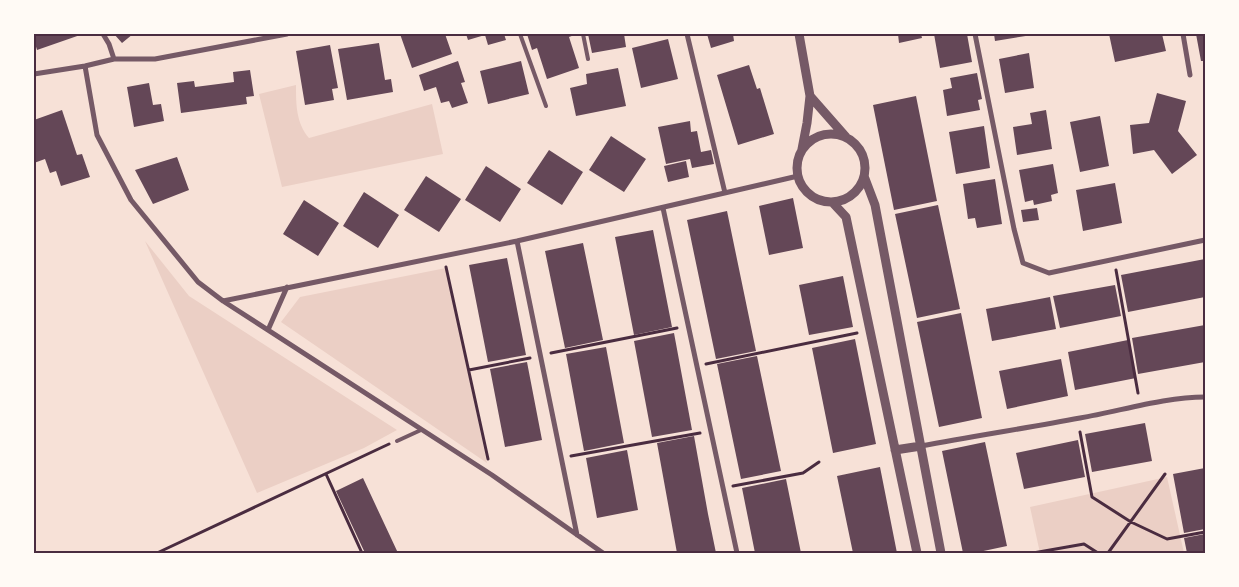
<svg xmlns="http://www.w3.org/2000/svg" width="1239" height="587" viewBox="0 0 1239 587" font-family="'Alegreya Sans',sans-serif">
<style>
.green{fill:#ebcfc5}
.building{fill:#644757}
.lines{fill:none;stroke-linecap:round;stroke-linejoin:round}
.path{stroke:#4a2c40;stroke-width:3}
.service{stroke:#755966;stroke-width:4}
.minor{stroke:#755966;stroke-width:5}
.tertiary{stroke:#755966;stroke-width:9}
.neatline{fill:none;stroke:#4a2c40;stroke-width:2}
</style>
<rect width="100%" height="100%" fill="#f7e1d7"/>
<!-- green -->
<path class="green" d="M296 85C296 104 296 123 309 138L432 104 443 154 282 187 259 94Z
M145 241 189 296 397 430 364 448 257 493Z
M446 268 487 463 281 322 300 297Z
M1167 477 1184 553H1040L1030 507Z"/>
<!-- building -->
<path class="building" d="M34 34H83L37 50 34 40Z
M114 34H133L122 43Z
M400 34H445L452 54 412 68Z
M466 34H504L506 40 488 45 485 35 468 40Z
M527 34H577L569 37 579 68 547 79 537 48 532 50Z
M588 34H624L626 47 592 53Z
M707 34H733L734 41 711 48Z
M898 34H921L922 38 899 43Z
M934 34H967L972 62 940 68Z
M994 34H1032V35L995 41Z
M1109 34H1162L1166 51 1115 62Z
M1196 34H1205V61H1201Z
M668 39 678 79 641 88 632 48Z
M379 43 385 80 391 79 393 92 347 100 338 49Z
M330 45 338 88 332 89 334 100 305 105 296 51Z
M1029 53 1034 88 1005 93 999 59Z
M458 61 465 82 461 83 468 103 452 108 449 101 441 103 436 87 424 91 419 75Z
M521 61 529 94 488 104 480 71Z
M749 65 757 89 760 88 774 134 738 145 717 75Z
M618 68 626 106 576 116 570 88 587 84 586 74Z
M250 70 254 96 246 97 247 104 181 113 177 83 194 81 195 87 234 82 233 72Z
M977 73 982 99 978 100 980 110 947 116 943 90 952 88 950 78Z
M149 83 153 105 161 104 164 121 134 127 127 87Z
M1157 93 1186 101 1178 131 1197 155 1172 174 1154 150 1133 154 1130 125 1149 123Z
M916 96 937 201 894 210 873 105Z
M62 110 77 155 82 154 90 177 61 186 56 171 50 173 45 159 34 163V120Z
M1046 110 1052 149 1017 155 1013 127 1032 124 1030 113Z
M1100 116 1109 166 1080 172 1070 122Z
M690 121 691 132 697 131 701 152 711 150 714 164 692 168 690 159 666 164 658 127Z
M984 126 990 168 956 174 949 132Z
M611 136 646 159 624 192 589 170Z
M549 150 583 172 562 205 527 183Z
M177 157 189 190 153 204 135 170Z
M686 161 689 177 668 182 664 166Z
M1053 164 1058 193 1051 195 1052 201 1034 205 1033 200 1025 202 1019 170Z
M486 166 521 189 500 222 465 200Z
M426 176 461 199 439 232 404 210Z
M995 179 1002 224 977 228 975 218 968 219 963 184Z
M1115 183 1122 223 1083 231 1076 190Z
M364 192 399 215 378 248 343 226Z
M793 198 803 248 769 255 759 206Z
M304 200 339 223 318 256 283 234Z
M938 205 960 309 917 318 895 214Z
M1037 208 1039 220 1023 222 1021 210Z
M727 211 756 351 716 359 687 220Z
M653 230 672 327 634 335 615 237Z
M583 243 603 340 565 348 545 251Z
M507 258 526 355 488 362 469 265Z
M1205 259V297L1128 312 1121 275Z
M843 276 853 327 809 335 799 285Z
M1115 285 1121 316 1060 328 1053 296Z
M1050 297 1056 329 992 341 986 309Z
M961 313 982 418 939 427 917 322Z
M1205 325V362L1138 374 1132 338Z
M674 333 692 430 652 437 634 341Z
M855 339 876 444 833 453 812 348Z
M1128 340 1136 378 1075 390 1068 352Z
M606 347 624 443 584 451 566 354Z
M757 356 781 471 741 479 717 364Z
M1061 359 1068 396 1007 409 999 371Z
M527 362 542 440 505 447 490 369Z
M1145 423 1152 461 1092 472 1085 434Z
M694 436 708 514 716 553H677L657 443Z
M1078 440 1085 477 1024 489 1016 453Z
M985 442 1007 546 974 553H963L942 451Z
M627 450 638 510 597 518 586 458Z
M880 467 897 553H853L837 476Z
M1205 468V529L1184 533 1173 474Z
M363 478 376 506 398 553H365L336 491Z
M786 479 801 553H755L742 488Z
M1205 534V553H1187L1184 538Z"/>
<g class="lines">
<!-- path -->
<path class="path" d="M446 267 488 459
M1116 270 1138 393
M551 353 677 328
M706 364 857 333
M469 370 530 358
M1080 432 1092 497 1131 522 1167 539 1205 532
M571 456 700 433
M326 474 362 553
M733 486 803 473 819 462
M157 553 389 444
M1033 553 1084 544 1098 553
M1108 553 1165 474"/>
<!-- service -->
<path class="service" d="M520 34 546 106
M583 34 588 59
M397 441 421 430"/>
<!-- minor -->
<path class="minor" d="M103 34 109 44 114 59
M687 34 725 193
M975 34 1014 229 1023 263 1049 273 1205 240
M1183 34 1190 75
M85 66 97 135 131 200 198 282 223 301 492 475 603 553
M34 74 85 66 114 59H155L287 34
M663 208 737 553
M517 241 577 535
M223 301 517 241 798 176
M268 330 287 287
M921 446C974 436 1027 428 1080 418 1121 411 1164 397 1205 397"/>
<!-- tertiary -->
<path class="tertiary" d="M799 34 810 96 807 123 802 149
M810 96 846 137
M797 168a34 34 0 1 1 68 0a34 34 0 1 1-68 0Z
M864 176 875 205 941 553
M832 202 846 217 917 553
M895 450 921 446"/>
</g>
<!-- border -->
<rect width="1239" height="587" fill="none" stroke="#fffaf5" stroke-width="70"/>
<rect x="35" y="35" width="1169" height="517" class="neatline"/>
</svg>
